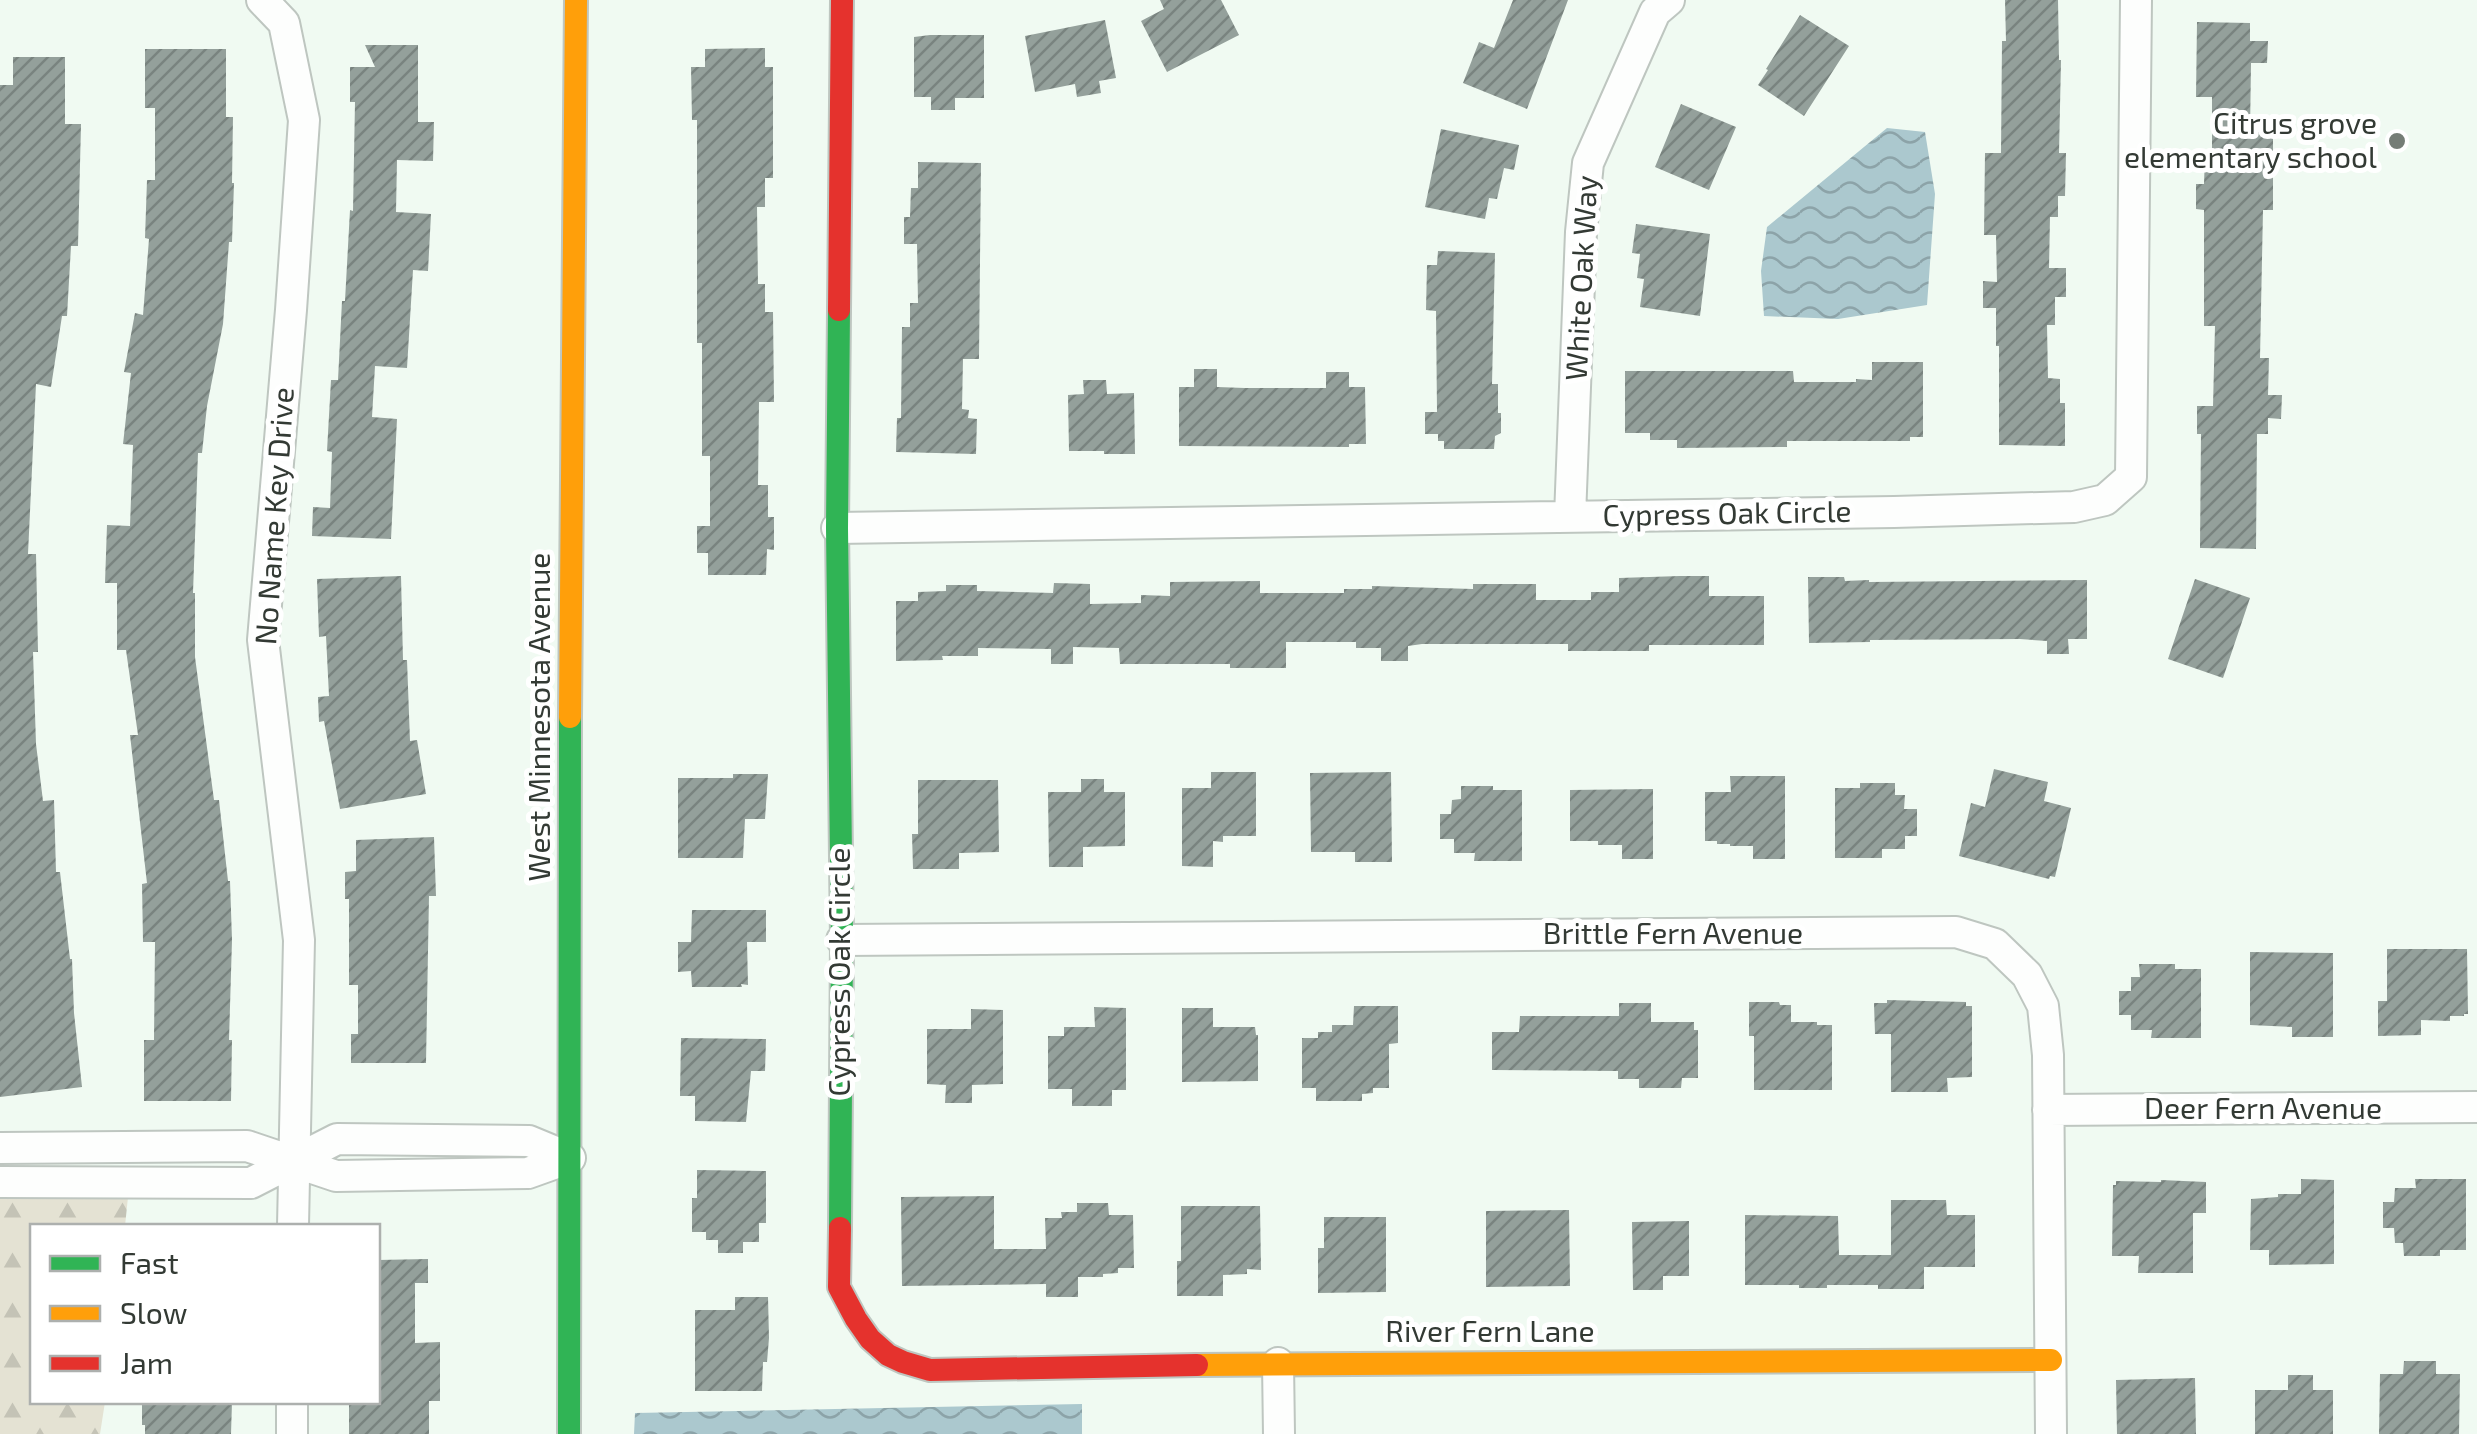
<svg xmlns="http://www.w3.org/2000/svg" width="2477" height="1434" viewBox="0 0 2477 1434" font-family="'Exo 2',sans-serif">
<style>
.forest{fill:url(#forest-firs)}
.water{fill:url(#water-waves)}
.building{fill:url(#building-hatch)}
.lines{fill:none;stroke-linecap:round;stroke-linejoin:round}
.street-casing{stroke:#bec6c0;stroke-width:34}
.fast-casing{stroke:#bec6c0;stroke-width:26}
.slow-casing{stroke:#bec6c0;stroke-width:26}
.jam-casing{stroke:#bec6c0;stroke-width:26}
.street{stroke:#fdfefd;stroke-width:30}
.fast{stroke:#30b455;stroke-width:22}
.slow{stroke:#ff9f0a;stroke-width:22}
.jam{stroke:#e5322d;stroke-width:22}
.poi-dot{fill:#757d76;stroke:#fff;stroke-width:4}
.labels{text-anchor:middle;stroke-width:10;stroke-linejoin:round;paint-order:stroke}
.poi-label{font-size:30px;fill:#333a34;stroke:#fff;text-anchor:end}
.street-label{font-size:30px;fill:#333a34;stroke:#fff}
</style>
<defs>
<pattern id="forest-firs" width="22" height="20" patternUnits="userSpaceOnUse" patternTransform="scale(2.5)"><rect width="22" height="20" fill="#e4e2d3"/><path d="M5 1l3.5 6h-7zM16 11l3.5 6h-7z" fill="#c4c3b6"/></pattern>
<pattern id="water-waves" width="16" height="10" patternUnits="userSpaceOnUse" patternTransform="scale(2.5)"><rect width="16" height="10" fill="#abc8ce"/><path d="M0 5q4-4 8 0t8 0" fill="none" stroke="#8ca3a8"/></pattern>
<pattern id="building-hatch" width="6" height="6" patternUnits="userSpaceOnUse" patternTransform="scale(2.5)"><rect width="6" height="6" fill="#94a09b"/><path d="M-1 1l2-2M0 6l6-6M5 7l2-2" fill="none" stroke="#79837f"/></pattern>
</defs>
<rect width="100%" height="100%" fill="#f0faf2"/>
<!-- forest -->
<path class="forest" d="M0 1197H128L125 1226H32V1402H105L100 1434H0Z"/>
<!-- water -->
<path class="water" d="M1887 128 1925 132 1935 194 1927 305 1838 319 1764 316 1761 271 1767 227Z
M1082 1404V1434H634L635 1413Z"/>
<!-- building -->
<path class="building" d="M1160 0H1221L1239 35 1167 72 1141 21 1164 9Z
M1513 0H1568L1527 109 1463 83 1479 42 1494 48Z
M2005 0H2058L2059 60H2061L2059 153H2066L2065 196H2058V217H2050L2049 268H2066V297H2055V325H2047L2048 378 2060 379V403H2065V446L1999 445V346H1996V308H1983V281L1997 282 1996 235H1984L1985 153H2001L2002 41H2006Z
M1800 15 1849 46 1804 116 1758 85 1768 70 1766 69Z
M1105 20 1116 78 1099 81 1101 93 1077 97 1075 84 1035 92 1025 36Z
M2197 22 2250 23V41H2268L2267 63H2251L2250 132H2273V210H2263L2260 358H2269L2268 395H2282L2281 419 2268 418V434H2257L2256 549 2200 548 2201 434H2197V406H2213L2215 326H2204V210L2196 209V184H2204L2205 155H2212V97H2196Z
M930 35H984V98H955V110H931V97H914V37Z
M365 45H418V122H434L433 161 397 160 396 212 431 214 428 271 413 270 407 368 375 366 372 417 397 419 391 539 312 536 313 507 330 508 332 452 327 451 331 380H338L342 301H345L350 210 353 211 355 102H350V67H375Z
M765 48V67H773V178H765V207H757L758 284H765V312H773L774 402H759L758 485H768V517H774V550L767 549 766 575H708V553H697V526H710V456H702V343H697V120H692L691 67H705V49Z
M145 49H226V117H233L232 183H234L232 242H229L223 324 207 406 202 453H198L193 593H195V657L214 800H219L228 881H230L232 940 229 1040H232L231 1101H144V1040H154L155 942H143L142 884 147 883 130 735H138L126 650H117V583H105L107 525 130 526 133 445 123 444 131 373 124 372 135 313 143 315 149 239 145 238 147 180H155V108H145Z
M13 57H65V124H81L78 246H71L67 316H62L51 387 36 384 28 554H36L38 652H33L36 744 43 801 54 800 56 872H60L70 959H72L74 1013 82 1087 0 1097V85H13Z
M1681 104 1736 127 1709 190 1655 167Z
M1441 129 1519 145 1514 170 1504 168 1497 199 1489 198 1485 219 1425 207Z
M918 162 981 163 979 359H963L962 409 969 410 968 418 977 419 976 454 896 452 897 418H901L902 327H910V303H918L917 244H904V217H910L911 188H918Z
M1636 224 1710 234 1700 316 1640 307 1644 279 1637 278 1640 254 1632 253Z
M1438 251 1495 253 1492 384H1498V413H1501V433L1495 436 1494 449H1444V441H1438V434H1425V412H1437L1436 311 1426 310 1427 265H1437Z
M1872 362H1923V437H1910V441H1787V447L1677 448V440H1650V433H1625V371H1793L1794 382H1856V379L1872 380Z
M1194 369H1217V387L1245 388H1326V372H1349V387H1365L1366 444H1349V447L1179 446V387H1194Z
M1083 380H1106L1107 394 1134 393 1135 454H1104V451H1069L1068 395 1084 394Z
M401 576 403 660H407L410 741 417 740 426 794 340 809 324 721 319 722 318 697 329 696 326 636 319 637 317 579Z
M1680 576H1709V596H1764V645H1649V651H1568V644H1422L1408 646V661H1381V648H1356V642H1286V668H1230V664H1120L1119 648 1073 647V664H1051V649L978 648V656H942L943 660 896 661V601H918V592L946 591V585H977V591L1053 593 1054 583 1090 584V604L1141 603V595L1170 596V582L1260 581V593H1344V589H1372V586L1473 589V584H1536V600H1591V592H1619V578Z
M1808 577H1844L1845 581 1869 580V582L2087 580V639H2068L2069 654H2047V641L2020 639 1870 640V642L1809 643Z
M2195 579 2250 598 2223 678 2168 659Z
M1994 769 2048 782 2044 801 2071 808 2055 877 2050 876 2049 879 1959 856 1971 803 1985 807Z
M1211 772H1256V836H1223V842L1213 841V867L1182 866V788H1211Z
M1391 772 1392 862H1355V852H1311L1310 773Z
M733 774H768L765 819H745L743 858H678V778H733Z
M1730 776H1785V859H1753V846H1730V844H1717V841H1705V792H1731Z
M1081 779H1104V792H1125V846L1083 847V867H1049L1048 792H1081Z
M918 780H998L999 852 959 853V869H913L912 834H918Z
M1860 783H1895V795H1905L1904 809H1917V836H1905V849H1882V858H1835V788H1860Z
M1461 786H1493V790H1522V861H1474L1475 853H1454V839H1440V814H1451L1452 800 1461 799Z
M1653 789V859H1622V845H1598V841H1570V790Z
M434 837 436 896H429L426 1063H351V1034H358V985H349V899H345V872L356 871V840Z
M692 910H766V942H747L748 985 741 984 742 987H692L691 971 678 972V942H691Z
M2387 949H2467L2468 1014H2464V1016H2450V1021L2421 1020V1035L2378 1036V1001H2387Z
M2250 952 2333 953V1037H2292V1027L2250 1025Z
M2139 964H2175V969H2201V1038H2151L2152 1030H2131V1015H2119V991H2131V977H2140Z
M1887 1000 1966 1002V1006H1972V1077L1947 1078 1948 1092H1891V1034H1875L1874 1003H1887Z
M1749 1002H1779L1780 1005H1791V1022H1817V1025H1832V1090H1754V1036H1749Z
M1619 1003H1651V1022H1694V1030H1698V1078H1682L1681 1088H1639V1079H1618V1071L1492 1070V1032H1519L1520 1016H1619Z
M1354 1006H1398V1043L1389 1044V1088H1373V1093L1362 1094V1101H1316V1088H1302V1038H1318V1032H1332V1025H1353Z
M1094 1007 1126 1008V1090H1112V1106H1072V1089H1048V1036H1064V1027H1095Z
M1182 1008H1213V1027H1255L1256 1035H1258V1081L1182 1082Z
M971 1009 1003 1010V1084L972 1085V1103H945L946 1085 927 1084V1029H971Z
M681 1038 766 1039 765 1071H751L746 1122 695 1121V1096H680Z
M697 1170 766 1171V1223H759V1242H743V1253H718V1240H706V1232H692V1198H697Z
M2301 1179 2334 1180V1264L2269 1265V1250H2250L2251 1199 2278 1197V1194H2301Z
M2415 1179H2466V1250H2440V1256H2404L2403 1243H2395L2394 1228H2383V1202H2394L2395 1188H2416Z
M2161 1180 2206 1182V1213H2193V1273H2138L2139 1256H2112L2113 1185H2116V1181L2161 1182Z
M994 1196V1249H1046L1045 1218H1062L1061 1212H1077V1203H1108L1109 1215H1133L1134 1268H1118V1273L1103 1274V1277H1078V1297H1046V1284L902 1286 901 1197Z
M1891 1200H1946L1947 1215H1975V1267H1924V1289H1878V1285H1827V1288H1799V1285H1745V1215L1838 1216 1839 1255H1891Z
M1181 1206H1260L1261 1270 1247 1269V1274L1223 1275V1296H1177V1261H1181Z
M1569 1210 1570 1286 1486 1287V1211Z
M1324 1217H1386V1292L1318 1293V1248H1324Z
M1689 1221V1276H1663V1290H1633L1632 1222Z
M428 1259V1283H415V1343L440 1342V1401H429V1434H349V1402H378V1260Z
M735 1297H768L769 1338 767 1362H763L762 1391H695V1310H735Z
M2404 1361H2436V1374H2460L2459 1434H2379L2380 1374H2403Z
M2288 1375H2313V1390H2333V1434H2255V1390H2288Z
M2195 1378 2196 1434H2117L2116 1380Z
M142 1402H232L231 1434H145V1425H142Z"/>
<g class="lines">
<!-- street casing -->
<g class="street-casing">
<path id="street" d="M262 0 284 23 304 120 291 310 263 640 299 940 293 1226
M1570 517 1581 232 1588 163 1655 12 1669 0
M837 528 1894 512 2074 507 2105 500 2131 477 2136 0
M842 940 1956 932 1995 944 2027 975 2043 1006 2048 1055 2051 1434
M2048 1110 2477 1107
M0 1148 247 1146 336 1176 528 1173 570 1158
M0 1182 251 1183 337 1139 529 1141 570 1158
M1278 1363 1279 1434
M292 1434V1402"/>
</g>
<!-- fast casing -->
<g class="fast-casing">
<path id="fast" d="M839 310 837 528 842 940 840 1228
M569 1434 570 717"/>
</g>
<!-- slow casing -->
<g class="slow-casing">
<path id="slow" d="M570 717 576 0
M1197 1365 2051 1360"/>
</g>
<!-- jam casing -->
<g class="jam-casing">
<path id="jam" d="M839 310 842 0
M840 1228 839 1287 856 1319 870 1339 888 1355 903 1362 930 1370 1197 1365"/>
</g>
<!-- street -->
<use href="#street" class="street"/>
<!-- fast -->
<use href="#fast" class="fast"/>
<!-- slow -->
<use href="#slow" class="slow"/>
<!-- jam -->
<use href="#jam" class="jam"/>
</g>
<!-- markers -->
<circle class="poi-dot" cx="2397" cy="141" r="10"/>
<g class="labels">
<!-- poi labels -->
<g class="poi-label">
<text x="2377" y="134">Citrus grove<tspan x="2377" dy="34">elementary school</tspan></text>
</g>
<!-- street labels -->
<g class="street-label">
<text transform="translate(1582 278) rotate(-87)" y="10">White Oak Way</text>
<text transform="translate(1727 514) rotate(-1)" y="10">Cypress Oak Circle</text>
<text transform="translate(275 516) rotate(-86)" y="10">No Name Key Drive</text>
<text transform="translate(540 717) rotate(-90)" y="10">West Minnesota Avenue</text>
<text x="1673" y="944">Brittle Fern Avenue</text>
<text transform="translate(840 972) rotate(-90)" y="10">Cypress Oak Circle</text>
<text x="2263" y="1119">Deer Fern Avenue</text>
<text x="1490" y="1342">River Fern Lane</text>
</g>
</g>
<!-- legend -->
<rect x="30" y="1224" width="350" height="180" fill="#ffffff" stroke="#adb0ae" stroke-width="2.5"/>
<rect x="50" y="1256" width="50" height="15" fill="#30b455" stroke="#adb0ae" stroke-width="2.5"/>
<text x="120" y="1274" font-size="30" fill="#333a34">Fast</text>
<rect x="50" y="1306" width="50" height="15" fill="#ff9f0a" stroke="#adb0ae" stroke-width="2.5"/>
<text x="120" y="1324" font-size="30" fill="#333a34">Slow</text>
<rect x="50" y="1356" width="50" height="15" fill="#e5322d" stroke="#adb0ae" stroke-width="2.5"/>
<text x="120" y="1374" font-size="30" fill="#333a34">Jam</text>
</svg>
